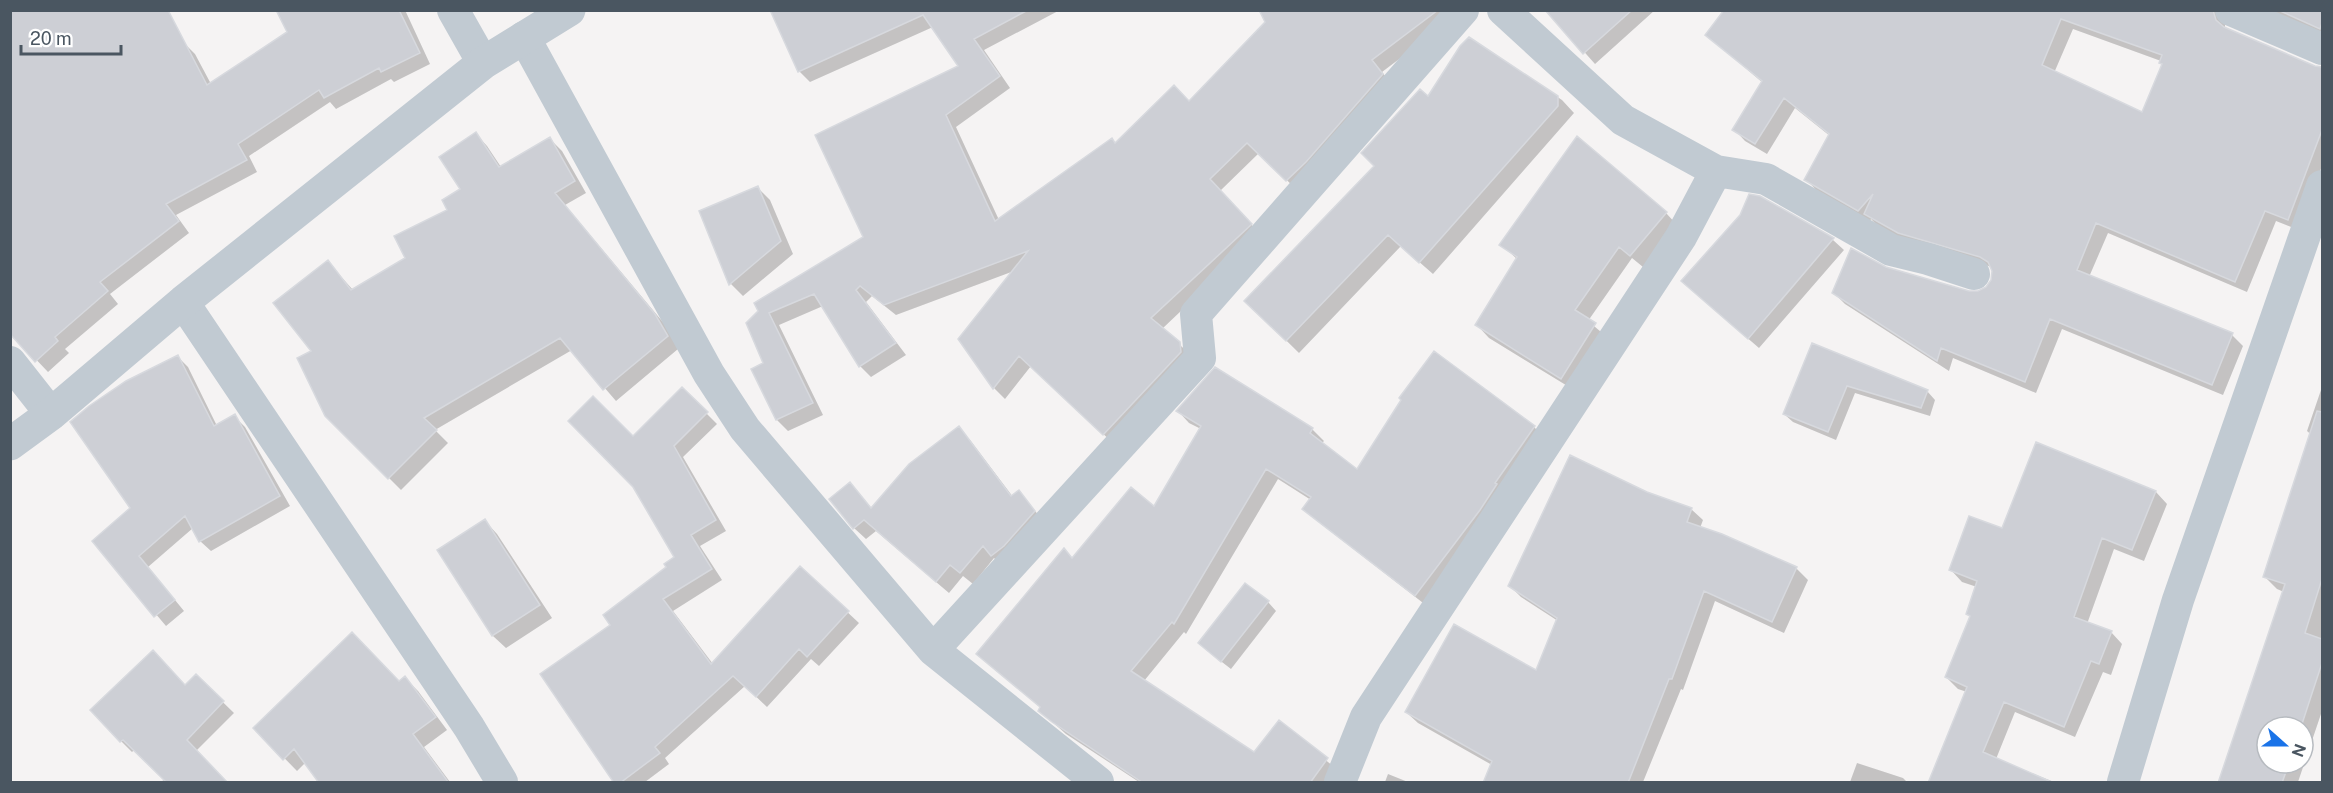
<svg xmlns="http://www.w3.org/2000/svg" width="2333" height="793" viewBox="0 0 2333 793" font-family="'Public Sans',sans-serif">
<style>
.shadow{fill:#0003;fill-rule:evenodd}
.building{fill:#cdcfd5;stroke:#d7d9de;stroke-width:1.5;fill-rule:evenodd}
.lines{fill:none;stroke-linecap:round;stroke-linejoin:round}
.minor{stroke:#c1cad2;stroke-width:32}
.tertiary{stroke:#c1cad2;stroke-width:33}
</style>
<rect width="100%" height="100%" fill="#f5f3f3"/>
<!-- shadow -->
<path class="shadow" d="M278 10H405L430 64 394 82 391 79 336 109 330 102 249 156 257 172 176 215 189 233 110 294 118 304 65 349 69 353 48 372 10 332 184 43 195 54 211 84 289 32Z
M772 10H1060L984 50 1010 88 956 127 999 220 1116 144 1189 103 1267 22 1261 10H1444L1443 26 1382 72 1393 86 1298 191 1259 153 1220 191 1261 235 1162 329 1191 355 1115 445 1031 366 1005 399 994 388 960 339 1014 271 896 315 872 296 866 302 906 355 871 377 860 366 823 306 779 325 823 415 788 431 777 420 753 369 764 364 747 323 865 237 960 67 933 27 810 82 799 71Z
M1547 10H1655L1595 64Z
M1726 10H2229L2225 15V29L2314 67 2322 68V166L2299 230 2276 221 2247 292 2108 233 2089 277 2232 335 2243 346 2223 395 2062 329 2036 393 1953 358 1949 371 1845 304 1834 293 1886 269 1969 293H1979L1987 288 1993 279 1992 267 1910 244 1877 225 1871 219 1870 221 1817 191 1806 179 1830 136 1795 108 1767 154 1745 141 1734 129 1763 83 1707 35ZM2073 29 2161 61 2163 65 2142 114 2054 73Z
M2266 10H2322V35Z
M1469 39 1562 100 1574 113 1433 274 1401 246 1299 353 1246 301 1376 166 1428 98Z
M476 134 487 146 501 167 550 139 562 151 586 193 565 205 667 327 678 349 616 401 572 350 435 430 448 443 401 490 326 415 313 351 328 262 353 290 407 259 449 210 462 190Z
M758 188 770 200 793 254 743 296 731 284 701 212Z
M1759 198 1833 240 1844 250 1759 348 1694 292Z
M1666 213 1678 226 1643 267 1632 258 1588 321 1607 337 1574 390 1489 338 1477 325 1518 260 1501 244Z
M1813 345 1927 391 1935 400 1930 416 1855 393 1836 440 1793 422 1784 414Z
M178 357 188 367 217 426 234 416 245 427 290 506 211 551 200 541 193 528 148 567 184 611 166 626 94 541 132 509Z
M1215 369 1312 429 1324 441 1322 443 1357 471 1534 427 1545 438 1427 606 1316 520 1304 509 1311 500 1278 479 1186 634 1184 632 1144 681 1255 754 1279 722 1339 771 1330 782H1139L1066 734 1040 711 1041 708 978 654 1073 559 1154 509 1201 429 1189 423 1178 411Z
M2322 387V444L2307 431Z
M682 389 717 424 683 457 726 531 700 546 722 580 673 611 713 664 800 568 859 623 819 666 811 659 767 707 745 686 665 758 669 764 645 782H615L612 625 676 558 633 438Z
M958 428 970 440 1013 497 1019 492 1046 524 1003 567 994 558 973 584 963 576 949 593 876 531 866 539 854 528 850 484 872 509Z
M2037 444 2156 492 2167 504 2144 561 2114 549 2087 624 2111 632 2122 644 2111 675 2103 672 2075 737 2015 712 1996 759 2054 782H1929L1967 692 1958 689 1946 677 1971 617 1968 614 1977 587 1962 582 1951 570 2003 529Z
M2305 452 2322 458V711L2298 782H2220L2284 592 2277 589 2265 577ZM2267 727H2303V763H2267Z
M1647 493 1691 509 1703 520 1700 528 1796 568 1808 580 1784 633 1715 601 1683 690 1681 689 1643 782H1501L1492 765 1418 723 1406 712 1536 672 1558 621 1521 597 1510 586Z
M485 521 497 534 552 618 506 648 493 636 439 551Z
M1268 602 1276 611 1231 669 1209 652Z
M196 676 234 713 196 751 226 782H161L165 779 135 749 132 752 121 741Z
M405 678 418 691 447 730 424 747 450 782H321L306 762 297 771 255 728 399 683Z
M1857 763 1903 778 1907 782H1850Z
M1388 774 1408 782H1385Z"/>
<!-- building -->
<path class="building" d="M10 10H168L207 85 287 32 276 10H399L420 53 381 72 379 68 324 98 319 90 238 144 247 160 166 204 179 221 100 282 108 291 55 337 58 341 35 362 10 334Z
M770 10H1028L974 39 1000 76 946 115 995 221 1112 138 1115 143 1174 85 1189 101 1265 22 1259 10H1438L1372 60 1383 74 1306 162 1286 181 1247 143 1210 179 1252 224 1151 318 1180 342 1181 352 1103 435 1019 356 993 389 958 339 1028 251 884 305 860 286 856 290 896 343 859 367 814 294 769 313 813 403 776 420 751 369 763 363 746 323 758 311 754 303 863 237 815 135 958 66 923 15 798 72Z
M1545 10H1632L1583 54Z
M1724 10H2213L2216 20 2224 27 2315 66 2322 67V130L2288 220 2265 211 2235 282 2096 223 2077 270 2233 333 2212 385 2050 319 2025 382 1941 348 1937 361 1832 293 1851 248 1886 267 1969 291H1978L1986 287 1991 280 1992 271 1988 262 1980 257 1898 233 1864 214 1873 194 1858 211 1804 180 1829 134 1784 98 1755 144 1732 130 1762 81 1705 35ZM2061 19 2162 55 2159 63 2162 64 2142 112 2042 65Z
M2278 10H2322V23L2320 29Z
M1469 37 1558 96V106L1419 263 1388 235 1286 341 1244 301 1374 166 1361 153 1420 89 1428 96 1460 46Z
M476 132 499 167 550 137 575 181 555 193 655 314 668 336 603 390 560 338 424 418 437 430 388 479 325 416 297 358 311 351 273 303 328 260 351 290 405 258 394 236 447 210 442 200 460 189 439 157Z
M1577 136 1667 212 1630 256 1619 247 1575 310 1596 323 1561 379 1475 325 1517 257 1499 245Z
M758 186 781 241 729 285 699 211Z
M1749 194 1760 196 1834 238 1748 339 1681 281 1740 215Z
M1812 343 1928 390 1921 408 1847 386 1828 432 1783 414Z
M1434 351 1535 426 1495 483 1497 484 1480 510 1415 596 1302 509 1311 497 1266 469 1174 624 1172 622 1131 671 1254 752 1279 720 1328 758 1310 783H1143L1052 722 1038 711 1040 707 976 654 1064 548 1072 558 1131 487 1154 506 1201 426 1176 411 1215 367 1313 428 1310 433 1357 469 1401 400 1399 398Z
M178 355 214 426 235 414 280 496 199 542 185 516 139 556 175 600 154 617 92 541 130 508 70 422 89 406 126 381Z
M682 387 708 412 674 446 716 520 691 535 712 569 663 599 711 664 800 566 849 611 807 657 799 649 756 697 733 676 655 747 660 753 620 783H614L540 674 610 625 603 615 666 567 664 564 674 557 633 487 568 421 593 396 633 436Z
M2317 411 2322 412V579L2305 633 2322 639V663L2301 727H2267V763H2289L2282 783H2218L2285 584 2263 577Z
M959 426 1011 496 1019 490 1035 511 1004 546 991 556 983 546 960 573 950 565 936 582 864 520 853 529 829 499 850 482 871 508 909 464Z
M2036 442 2156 491 2132 550 2102 538 2074 617 2112 631 2099 664 2091 661 2064 727 2004 702 1983 752 2054 783H1928L1967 687 1945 677 1970 616 1966 614 1977 581 1949 570 1969 516 2002 528Z
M1570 455 1647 492 1692 508 1687 522 1722 534 1797 567 1772 622 1704 591 1672 679H1669L1628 783H1483L1492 761 1405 712 1454 624 1536 670 1557 618 1508 586Z
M485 519 540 605 492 636 437 550Z
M1245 583 1269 601 1221 662 1198 643Z
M352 632 399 681 405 676 436 717 413 734 449 783H319L294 749 283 760 253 728Z
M153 650 185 685 196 674 224 701 187 740 228 783H167L123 740 120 742 90 710Z"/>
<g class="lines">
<!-- minor -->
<path class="minor" d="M453 10 483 63
M1503 10 1623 120 1716 171 1766 179 1891 250 1928 259 1974 274
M2231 10 2322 49
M524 37 709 374 745 429 933 650 1098 782
M183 302 469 727 502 782
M10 362 51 414
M933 650 1200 358 1196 314 1463 10
M1340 782 1366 717 1681 237 1716 171
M2123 782 2178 600 2322 186"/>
<!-- tertiary -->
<path class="tertiary" d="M10 444 51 414 183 302 483 63 569 10"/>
</g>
<!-- border -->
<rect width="2333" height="793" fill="none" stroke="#4a5661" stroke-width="24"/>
<!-- north arrow -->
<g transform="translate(2285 745) rotate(111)"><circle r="28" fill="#ffffff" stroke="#b7bbc0" stroke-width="1.5"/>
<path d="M0-4.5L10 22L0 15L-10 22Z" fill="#1a73e8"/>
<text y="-9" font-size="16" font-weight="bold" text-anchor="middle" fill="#4a5661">N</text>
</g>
<!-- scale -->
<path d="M21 45v9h100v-9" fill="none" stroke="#4a5661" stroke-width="3"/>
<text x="30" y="45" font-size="18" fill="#4a5661" stroke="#ffffff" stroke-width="4.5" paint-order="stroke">20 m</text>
</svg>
